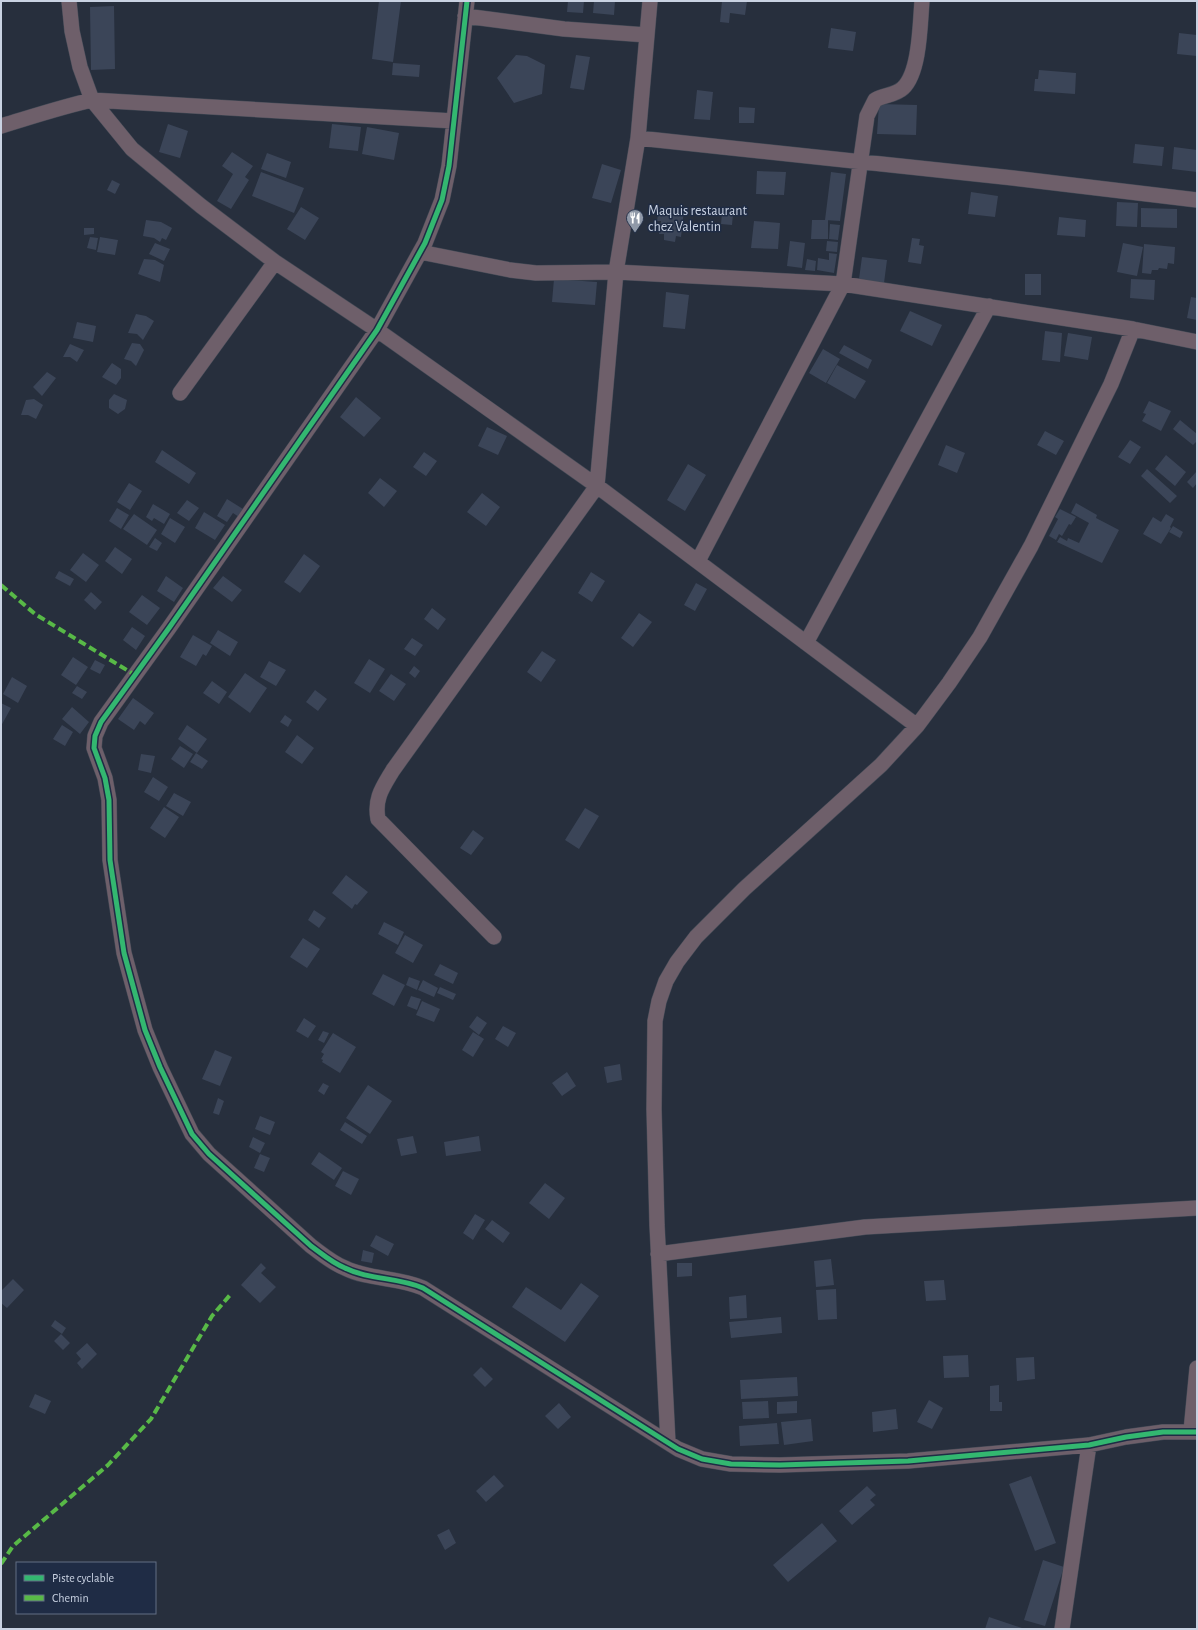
<svg xmlns="http://www.w3.org/2000/svg" width="1198" height="1630" viewBox="0 0 1198 1630" font-family="'Alegreya Sans',sans-serif">
<style>
.building{fill:#3b4558}
.lines{fill:none;stroke-linecap:round;stroke-linejoin:round}
.minor-casing{stroke:#434a56;stroke-width:16}
.minor{stroke:#6e5f6a;stroke-width:15}
.quiet{stroke:#58b947;stroke-width:4;stroke-dasharray:8 4;stroke-linecap:butt}
.cycleway-casing{stroke:#1f2c45;stroke-width:8}
.cycleway{stroke:#33b770;stroke-width:5}
.labels{text-anchor:middle;stroke-width:3;stroke-linejoin:round;paint-order:stroke}
.poi-label{font-size:14px;fill:#c9d2e2;stroke:#1f2c45;text-anchor:start}
</style>
<rect width="100%" height="100%" fill="#272f3d"/>
<!-- building -->
<path class="building" d="M379 1H401L393 62 372 59Z
M568 1H584L583 13 567 12Z
M594 1H615L614 15 593 13Z
M722 1H747L745 15 730 13 729 23 720 22Z
M114 6 115 69 91 70 90 7Z
M831 28 856 32 853 51 828 48Z
M1179 33 1197 35V56L1177 54Z
M516 55 527 56 545 65 542 94 514 103 497 78Z
M576 55 590 57 584 90 570 88Z
M393 63 420 65 419 77 392 75Z
M1039 70 1076 73 1075 94 1034 91 1035 79H1038Z
M697 90 713 92 710 120 694 119Z
M879 104 917 105 916 135 877 134Z
M739 107 755 108 754 123H739Z
M168 124 188 131 180 158 159 152Z
M332 124 361 127 358 151 329 148Z
M367 127 399 133 394 160 362 154Z
M1135 144 1164 147 1162 166 1133 163Z
M1174 147 1197 150V172L1172 169Z
M232 152 253 166 245 177 249 180 231 209 217 201 233 174 222 166Z
M267 153 291 162 286 178 261 169Z
M602 164 621 170 611 203 592 198Z
M757 171 786 172 784 195 756 194Z
M261 172 304 188 294 213 252 196Z
M831 172 846 174 840 221 825 220Z
M112 180 120 184 115 194 107 190Z
M971 192 998 196 995 217 968 214Z
M1117 202 1138 203 1137 227 1116 226Z
M301 207 319 218 305 240 287 229Z
M659 207 684 210 681 237 676 236 675 242 664 240V234H659L661 221H657Z
M1141 208 1177 209V228L1141 227Z
M722 213 733 214 732 225 721 224Z
M1059 217 1086 220 1085 237 1057 235Z
M146 220 161 222 172 228 166 240 162 238 160 242 154 238 143 236Z
M812 220H828V239H811Z
M754 221 780 223 778 249 751 248Z
M830 224 840 225 838 240 829 239Z
M84 228H94V234L84 235Z
M90 237 98 238 96 250 87 248Z
M100 237 118 240 115 255 97 252Z
M912 238 920 239 919 245 924 246 921 264 908 262Z
M790 241 805 243 802 268 787 266Z
M827 241 838 242 837 252 826 251Z
M155 243 170 249 164 261 149 254Z
M1123 243 1143 247 1137 276 1117 272Z
M1144 244 1175 247 1174 264 1168 263 1167 269 1159 268 1158 270H1152L1151 274 1142 273Z
M829 253 837 254 834 273 817 270 818 258 829 260Z
M862 257 887 260 884 283 859 279Z
M144 259 155 260 164 265 160 282 138 274Z
M807 259 816 261 815 271 805 270Z
M1025 274H1041V295H1025Z
M554 279 597 282 595 305 552 302Z
M1131 279 1155 280 1154 300 1130 298Z
M666 292 689 295 685 329 663 327Z
M1191 297 1197 298V320L1187 318Z
M910 311 942 325 932 346 900 331Z
M136 314 146 316 154 321 143 340 137 334 128 333Z
M77 322 96 326 93 342 73 338Z
M1045 331 1062 333 1060 362 1042 360Z
M1068 333 1092 337 1088 360 1064 356Z
M132 343 140 344 144 350 136 366 131 361 124 359Z
M70 344 84 350 77 362 70 357H63Z
M844 345 872 360 868 369 839 353Z
M823 349 840 359 826 383 809 373Z
M112 363 121 369V378L116 385 102 377Z
M837 365 866 381 855 399 827 383Z
M47 372 56 378 42 396 33 387Z
M114 394 127 400 125 409 118 414 109 408V400Z
M356 397 381 418 364 437 340 417Z
M34 399 43 405 36 419 28 415H21L26 400Z
M1149 401 1171 411 1161 431 1142 421 1146 414 1143 413Z
M1180 420 1197 434V441L1193 445 1173 429Z
M487 427 507 436 498 455 478 446Z
M1045 431 1064 441 1056 455 1037 445Z
M1130 440 1141 447 1130 464 1118 457Z
M946 445 965 453 957 473 938 465Z
M162 450 196 473 189 484 155 462Z
M424 452 437 461 426 476 413 467Z
M1166 455 1186 472 1175 486 1155 469Z
M688 464 706 475 685 511 667 500Z
M1147 469 1177 496 1170 503 1141 476Z
M1197 471V483L1193 488 1187 482Z
M380 478 397 491 384 507 368 493Z
M129 483 142 491 130 510 117 502Z
M482 493 500 507 486 526 467 512Z
M227 499 243 509 239 517 233 513 227 522 217 516Z
M187 500 199 508 189 521 177 513Z
M1076 503 1097 515 1096 518 1119 530 1102 563 1057 542 1060 537 1067 541 1068 538 1079 543 1089 523 1071 513Z
M153 504 170 514 164 524 154 518 152 521 146 517Z
M117 508 129 515 121 529 109 521Z
M1060 509 1076 517 1071 525 1069 524 1062 536 1059 534 1056 540 1049 536 1058 519 1055 517Z
M204 512 225 525 215 540 195 528Z
M134 514 157 530 147 545 123 529Z
M1166 514 1174 519 1170 527 1171 528 1161 544 1143 534 1153 517 1161 522Z
M170 518 185 527 175 543 161 534Z
M1173 526 1183 532 1180 538 1169 532Z
M155 538 162 543 157 551 149 547Z
M115 547 132 559 122 574 105 561Z
M83 553 99 565 86 582 70 570Z
M304 554 320 566 300 593 284 582Z
M59 571 74 579 70 586 55 578Z
M591 572 605 581 592 602 578 593Z
M166 576 183 588 174 602 157 591Z
M223 576 242 590 232 602 213 588Z
M696 583 707 589 695 611 684 605Z
M91 592 102 602 95 610 84 600Z
M142 595 160 608 147 625 129 612Z
M432 608 446 619 438 630 424 619Z
M639 613 652 622 633 647 621 638Z
M132 627 145 636 136 650 123 640Z
M218 630 238 642 230 656 210 643Z
M193 635 212 646 206 656 203 654 196 666 180 657Z
M412 638 423 645 415 656 404 649Z
M542 651 556 660 541 682 527 672Z
M73 657 88 667 76 685 61 675Z
M369 659 385 669 370 693 354 683Z
M95 660 105 665 100 674 90 669Z
M269 661 286 670 276 686 260 677Z
M414 666 420 671 415 678 409 673Z
M245 673 267 688 250 713 228 697Z
M391 674 406 684 394 701 379 691Z
M12 677 27 686 18 703 3 694Z
M212 681 227 692 219 704 203 693Z
M77 686 87 692 82 699 72 693Z
M315 690 327 699 318 711 306 702Z
M133 698 154 713 145 725 140 721 134 730 118 719Z
M1 703 11 708 1 726Z
M72 707 89 722 80 734 62 719Z
M285 715 292 720 288 727 280 722Z
M62 725 73 732 65 746 53 739Z
M187 725 207 739 197 753 178 739Z
M297 735 314 748 302 764 285 752Z
M180 746 193 754 184 768 171 759Z
M196 753 208 761 202 769 190 762Z
M141 754 155 756 151 773 138 770Z
M153 777 168 787 159 801 144 792Z
M174 793 191 802 183 816 166 806Z
M164 807 179 817 165 838 150 828Z
M585 808 599 816 579 849 565 840Z
M473 830 484 838 471 855 460 848Z
M346 875 368 892 357 905 355 904 352 909 332 893Z
M314 910 326 918 319 928 308 920Z
M384 922 404 932 398 945 378 934Z
M405 935 423 945 413 963 395 953Z
M303 938 320 949 307 968 290 957Z
M440 964 458 973 453 984 434 975Z
M383 974 405 985 394 1006 372 994Z
M409 977 420 981 417 990 406 985Z
M423 980 438 988 434 997 418 990Z
M440 987 456 994 453 1000 437 993Z
M411 996 421 999 417 1010 407 1006Z
M422 1001 440 1009 434 1022 416 1015Z
M477 1016 487 1023 479 1035 469 1027Z
M304 1018 316 1026 308 1038 296 1031Z
M503 1026 516 1033 508 1047 495 1039Z
M323 1031 329 1033 324 1043 318 1040Z
M473 1032 484 1039 473 1057 462 1050Z
M333 1033 356 1047 340 1073 322 1062 323 1060 321 1059 324 1054 321 1052Z
M215 1050 232 1057 220 1086 202 1079Z
M620 1064 622 1080 607 1083 604 1067Z
M567 1072 576 1086 562 1096 552 1083Z
M323 1083 329 1086 324 1095 318 1091Z
M368 1085 392 1101 370 1134 346 1118Z
M218 1098 224 1101 219 1115 213 1113Z
M260 1116 275 1122 270 1135 255 1129Z
M345 1122 367 1136 362 1144 340 1130Z
M413 1136 417 1153 401 1156 397 1139Z
M479 1136 481 1151 446 1156 444 1142Z
M253 1137 265 1143 260 1153 249 1147Z
M319 1152 342 1168 334 1180 311 1164Z
M260 1154 270 1158 264 1172 254 1168Z
M343 1171 359 1179 351 1195 335 1186Z
M545 1183 565 1198 549 1219 529 1203Z
M475 1214 485 1220 473 1240 463 1233Z
M492 1220 510 1233 503 1243 485 1229Z
M376 1235 394 1244 388 1256 370 1246Z
M363 1250 374 1253 372 1263 361 1261Z
M831 1259 834 1285 816 1287 814 1261Z
M261 1263 266 1268 261 1273 276 1287 260 1303 241 1285Z
M677 1263H692V1276L677 1277Z
M13 1279 24 1290 7 1308 1 1303V1291Z
M944 1280 946 1300 926 1301 924 1281Z
M581 1283 599 1296 565 1342 512 1307 526 1287 561 1310Z
M836 1289 837 1319 818 1320 816 1290Z
M746 1295 747 1318 730 1319 729 1297Z
M781 1317 782 1333 731 1338 729 1322Z
M55 1320 66 1328 62 1334 51 1326Z
M61 1334 70 1343 63 1350 54 1341Z
M87 1343 97 1354 82 1369 77 1363 81 1359 76 1353Z
M968 1355 969 1377 944 1378 943 1356Z
M1034 1357 1035 1379 1017 1381 1016 1358Z
M481 1367 493 1379 485 1387 473 1375Z
M797 1377 798 1396 741 1399 740 1380Z
M999 1385V1402H1002V1411H990V1386Z
M35 1394 51 1401 45 1414 29 1407Z
M929 1400 943 1408 932 1429 917 1422Z
M768 1401 769 1418 743 1419 742 1402Z
M797 1401V1413L777 1414V1402Z
M559 1403 571 1417 558 1429 545 1416Z
M896 1409 898 1429 873 1432 872 1412Z
M811 1419 813 1441 784 1445 781 1422Z
M777 1423 779 1444 740 1446 739 1426Z
M494 1475 504 1486 486 1502 476 1491Z
M1031 1476 1056 1543 1035 1551 1009 1484Z
M867 1486 876 1495 870 1500 875 1505 852 1525 839 1511Z
M822 1523 837 1541 788 1582 773 1565Z
M449 1529 456 1543 445 1550 437 1535Z
M1043 1560 1064 1567 1045 1626 1024 1620Z
M989 1617 1025 1629H985Z"/>
<g class="lines">
<!-- minor casing -->
<g class="minor-casing">
<path id="minor" d="M69 1 72 31 80 67 92 100 132 149 201 206 275 262 377 330 597 486 917 726
M467 1 449 166 442 200 425 243 377 330 169 628 101 722 95 736 94 748 105 778 109 800 110 860 124 953 145 1030 160 1067 192 1134 209 1154 311 1246C322 1254 332 1263 345 1268 369 1280 398 1277 423 1288L678 1449 702 1459 731 1464 780 1465 908 1461 1089 1445 1126 1437 1163 1432H1197
M465 16 564 29 647 35
M1 126C31 117 61 107 92 100L454 121
M638 138 1013 178 1197 200
M420 252 510 270 536 273 616 272 843 284 1133 329 1197 342
M180 393 275 262
M698 561 843 284 867 116 875 100C884 95 896 95 903 88 920 72 920 24 922 1
M806 643 989 306
M494 937 378 819C374 798 383 787 393 770L597 486 616 272 638 138 650 1
M658 1254 865 1227 1197 1208
M1191 1431 1197 1368
M668 1442 657 1225 654 1109 655 1021 659 1001 666 981 677 962 696 937 744 889 881 765 917 726 949 683 980 637 1031 546 1111 384 1133 329
M1062 1629 1089 1445"/>
</g>
<!-- minor -->
<use href="#minor" class="minor"/>
<!-- quiet -->
<path class="quiet" d="M1 585 35 614 135 675
M1 1564 13 1546 108 1465 151 1419 212 1316 230 1295"/>
<!-- cycleway casing -->
<g class="cycleway-casing">
<path id="cycleway" d="M467 1 449 166 442 200 425 243 377 330 169 628 101 722 95 736 94 748 105 778 109 800 110 860 124 953 145 1030 160 1067 192 1134 209 1154 311 1246C322 1254 332 1263 345 1268 369 1280 398 1277 423 1288L678 1449 702 1459 731 1464 780 1465 908 1461 1089 1445 1126 1437 1163 1432H1197"/>
</g>
<!-- cycleway -->
<use href="#cycleway" class="cycleway"/>
</g>
<!-- icons -->
<defs>
<g id="restaurant-pin" transform="scale(0.9)"><path d="M0 17L-7.5 6A9.5 9.5 0 1 1 7.5 6Z" fill="#9099a8" stroke="#1f2c45"/><path d="M-5-6h1v4h1v-4h1v4h1v-4h1v5L-1.5 .5V6h-2V.5L-5-1ZM5-6V6H3V1.5H1.5Q1.5-4 5-6Z" fill="#fff"/></g>
</defs>
<g fill-rule="evenodd">
<use href="#restaurant-pin" x="635" y="218"/>
</g>
<g class="labels">
<!-- poi labels -->
<g class="poi-label">
<text x="648" y="215">Maquis restaurant<tspan x="648" dy="16">chez Valentin</tspan></text>
</g>
</g>
<!-- border -->
<rect width="1198" height="1630" fill="none" stroke="#c9d2e2" stroke-width="4"/>
<!-- legend -->
<rect x="16" y="1562" width="140" height="52" fill="#1f2c45" stroke="#636e84"/>
<rect x="24" y="1575" width="20" height="6" fill="#33b770" stroke="#636e84"/>
<text x="52" y="1582" font-size="12" fill="#c9d2e2">Piste cyclable</text>
<rect x="24" y="1595" width="20" height="6" fill="#58b947" stroke="#636e84"/>
<text x="52" y="1602" font-size="12" fill="#c9d2e2">Chemin</text>
</svg>
